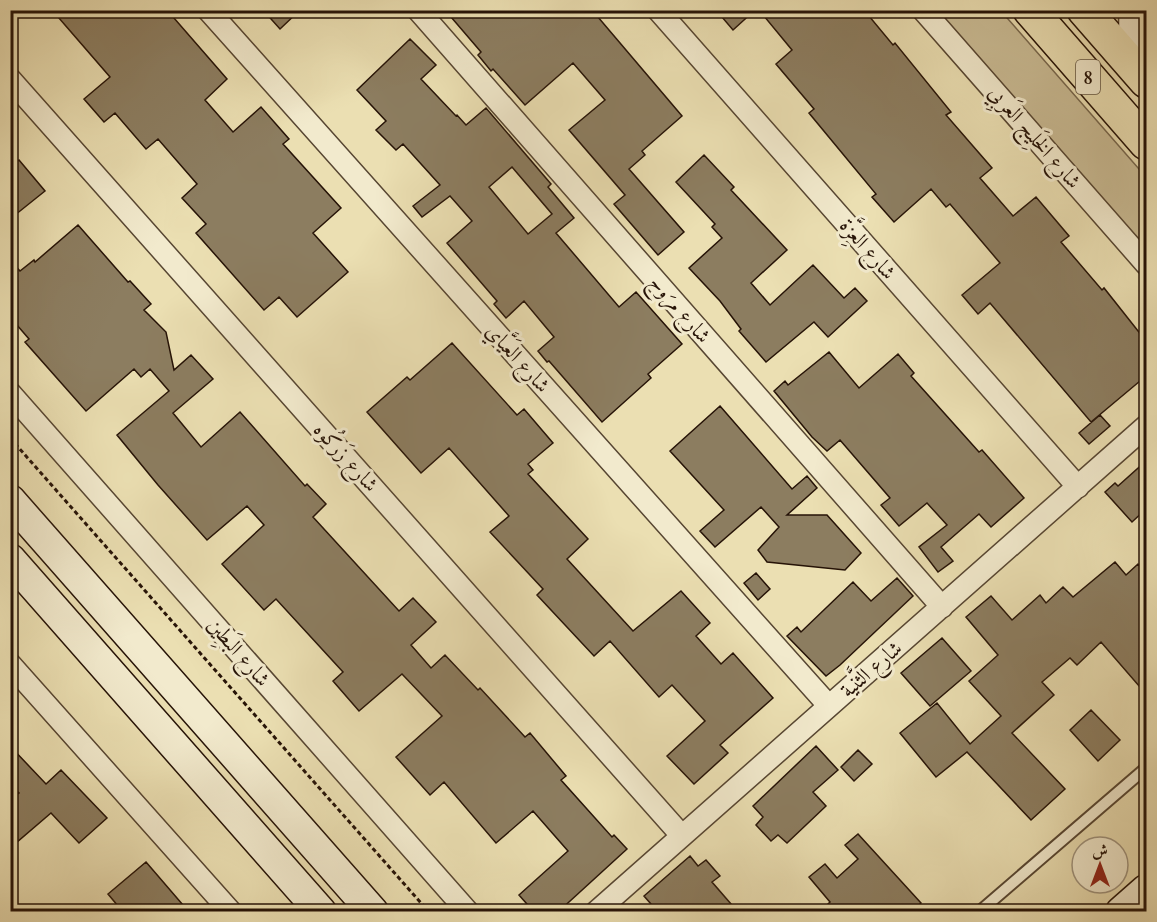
<svg xmlns="http://www.w3.org/2000/svg" width="1157" height="922" viewBox="0 0 1157 922" font-family="Cardo,Amiri,serif">
<style>
.green{fill:#cabc95;stroke:#78684e;stroke-width:1.5}
.building{fill:#8c7d60;stroke:#261307;stroke-width:1.5;fill-rule:evenodd}
.lines{fill:none;stroke-linecap:round;stroke-linejoin:round}
.lane-casing{stroke:#574632;stroke-width:14}
.street-casing{stroke:#574632;stroke-width:24}
.secondary-casing{stroke:#261307;stroke-width:33}
.highway-casing{stroke:#261307;stroke-width:36}
.path{stroke:#261307;stroke-width:3;stroke-dasharray:4.5 3;stroke-linecap:butt}
.lane{stroke:#f2eacd;stroke-width:10}
.street{stroke:#f2eacd;stroke-width:21}
.secondary{stroke:#f2eacd;stroke-width:30}
.highway{stroke:#ebdfb2;stroke-width:33}
.labels{text-anchor:middle;stroke-width:6;stroke-linejoin:round;paint-order:stroke}
.shield{fill:#f2eacd;stroke:#635442;stroke-width:1.5}
.shield-label{font-size:20px;font-weight:bold;fill:#261307}
.street-label{font-size:21px;fill:#261307;stroke:#f2eacd}
</style>
<rect width="100%" height="100%" fill="#ebdfb2"/>
<filter id="stains"><feTurbulence type="fractalNoise" baseFrequency=".00333" numOctaves="4"/><feColorMatrix values="0 0 0 0 .2 0 0 0 0 .09 0 0 0 0 .02 0 0 0 .5 -.17"/></filter>
<radialGradient id="worn" r=".72"><stop offset=".6" stop-color="#630" stop-opacity="0"/><stop offset="1" stop-color="#630" stop-opacity=".3"/></radialGradient>
<!-- green -->
<path class="green" d="M926 11H1001L1146 177V259Z"/>
<!-- building -->
<path class="building" d="M52 10H167L227 79 205 100 233 132 261 107 289 139 283 144 341 208 313 233 348 272 297 317 279 297 264 310 196 233 206 224 182 198 197 184 158 139 146 149 115 113 104 122 84 99 110 77Z
M263 10H300L280 29Z
M445 10H592L682 116 642 151 645 155 629 169 684 232 658 255 614 204 625 195 569 130 605 100 573 63 525 105 493 69 491 71 478 55 481 52Z
M716 10H755L733 30Z
M759 10H864L893 45 895 43 951 112 946 115 992 168 980 178 1013 216 1036 197 1069 236 1061 242 1102 290 1104 288 1146 341V376L1091 422 990 303 978 314 962 295 1000 263 950 204 946 207 931 189 894 222 872 197 876 194 809 113 814 109 776 64 792 50Z
M410 39 436 65 421 79 456 116 457 115 466 125 486 108 551 184 548 187 574 218 556 233 619 307 636 292 682 344 648 374 651 378 602 422 549 361 547 362 538 351 554 337 524 301 506 318 494 304 497 301 447 243 472 221 450 196 422 217 413 206 440 185 403 144 396 150 376 130 386 121 357 90ZM512 167 552 214 528 234 489 187Z
M704 155 734 187 731 190 787 250 751 283 770 305 813 265 844 298 855 288 867 301 828 337 814 322 766 362 739 331 741 329 720 301 689 268 722 238 712 227 715 224 676 182Z
M19 160 45 191 10 219V167Z
M78 225 128 282 130 281 151 304 144 310 166 332 174 370 191 355 213 379 173 413 201 447 240 412 305 486 307 484 326 504 313 517 399 611 413 598 436 622 411 645 431 668 445 655 478 690 480 688 525 737 530 733 566 776 561 780 612 837 614 835 627 849 558 912H534L519 895 568 851 533 811 496 843 444 782 430 795 396 757 442 716 402 674 359 711 333 681 343 672 276 599 264 610 222 564 264 525 247 506 207 540 158 485 117 435 169 391 150 369 141 377 134 369 86 411 25 342 29 339 10 317V260L20 271 34 260 35 262Z
M452 343 517 415 524 409 553 443 528 464 533 470 528 474 588 539 567 559 633 631 681 591 710 623 696 636 721 664 733 653 773 698 720 745 728 753 694 784 667 756 705 721 672 685 659 697 610 641 594 656 537 595 543 589 490 532 509 516 449 448 421 473 367 412 407 377 410 380Z
M829 352 859 388 898 354 914 373 911 376 979 452 982 450 1024 498 991 527 979 514 941 547 953 561 938 572 919 547 947 525 927 503 899 526 881 505 890 498 840 440 827 451 812 437 774 391 785 381 788 385Z
M720 406 792 489 807 476 817 488 787 515H827L861 553 845 570 767 562 758 550 779 527 761 507 715 547 700 531 724 510 670 451Z
M1100 415 1110 426 1089 444 1079 433Z
M1146 461V509L1132 522 1105 492 1115 483 1118 486Z
M1115 562 1126 575 1138 564 1146 573V577L1140 583 1146 591V694L1101 642 1077 665 1070 658 1042 682 1054 695 1012 733 1065 789 1031 820 967 752 936 777 900 733 937 703 970 744 1001 716 969 681 998 655 966 617 991 596 1012 620 1040 595 1046 603 1063 587 1073 597Z
M756 573 770 589 758 600 744 583Z
M897 578 913 596 840 665 826 676 787 636 797 627 801 632 853 582 871 601Z
M942 638 971 671 930 706 901 673Z
M1091 710 1120 740 1098 761 1070 730Z
M10 746 46 784 61 770 107 818 79 843 51 813 10 848V800L19 793 10 785Z
M816 746 838 770 813 792 826 806 787 843 778 835 771 841 756 825 763 817 753 806Z
M858 750 872 764 854 781 841 767Z
M858 834 921 903 912 912H820L830 902 809 877 825 864 837 878 858 859 845 845Z
M690 856 698 866 706 860 720 876 712 882 738 912H658L644 896Z
M146 862 189 912H123L108 894Z"/>
<g class="lines">
<!-- lane casing -->
<g class="lane-casing">
<path id="lane" d="M979 912 1146 768"/>
</g>
<!-- street casing -->
<g class="street-casing">
<path id="street" d="M208 10 829 706
M418 10 942 607
M658 10 1078 487
M923 10 1146 264
M1129 61 1130 10
M10 79 682 836
M10 393 468 912
M10 664 231 912
M596 912 1146 426"/>
</g>
<!-- secondary casing -->
<g class="secondary-casing">
<path id="secondary" d="M10 500 373 912
M10 559 321 912
M1121 912 1146 890"/>
</g>
<!-- highway casing -->
<g class="highway-casing">
<path id="highway" d="M1030 10 1146 143
M1084 10 1146 81"/>
</g>
<!-- path -->
<path class="path" d="M10 438 429 912"/>
<!-- lane -->
<use href="#lane" class="lane"/>
<!-- street -->
<use href="#street" class="street"/>
<!-- secondary -->
<use href="#secondary" class="secondary"/>
<!-- highway -->
<use href="#highway" class="highway"/>
</g>
<g class="labels">
<!-- shield labels -->
<rect class="shield" x="1076" y="60" width="24" height="34" rx="4.5"/>
<g class="shield-label">
<text x="1088" y="84">8</text>
</g>
<!-- street labels -->
<g class="street-label">
<text transform="translate(1035 137) rotate(49)" y="7">شارع الخَلِيج العَربِي</text>
<text transform="translate(868 249) rotate(49)" y="7">شارع العِزَّة</text>
<text transform="translate(680 309) rotate(49)" y="7">شارع مرَوح</text>
<text transform="translate(518 358) rotate(48)" y="7">شارع العَيَّاي</text>
<text transform="translate(346 457) rotate(48)" y="7">شارع زَركُوه</text>
<text transform="translate(239 652) rotate(49)" y="7">شارع البَطِين</text>
<text transform="translate(871 669) rotate(-41)" y="7">شارع الثَّنية</text>
</g>
</g>
<!-- margin -->
<rect width="1157" height="922" fill="none" stroke="#ebdfb2" stroke-width="36"/>
<rect x="12" y="12" width="1133" height="898" fill="none" stroke="#261307" stroke-width="3"/>
<rect x="18" y="18" width="1121" height="886" fill="none" stroke="#261307" stroke-width="1.5"/>
<!-- north arrow -->
<g transform="translate(1100 865)"><circle r="28" fill="#f2eacd" stroke="#a0947e" stroke-width="1.5"/>
<path d="M0-4.5L10 22L0 15L-10 22Z" fill="#8f2418"/>
<text y="-9" font-size="16" font-weight="bold" text-anchor="middle" fill="#261307">ش</text>
</g>
<rect width="100%" height="100%" filter="url(#stains)"/>
<rect width="100%" height="100%" fill="url(#worn)"/>
</svg>
